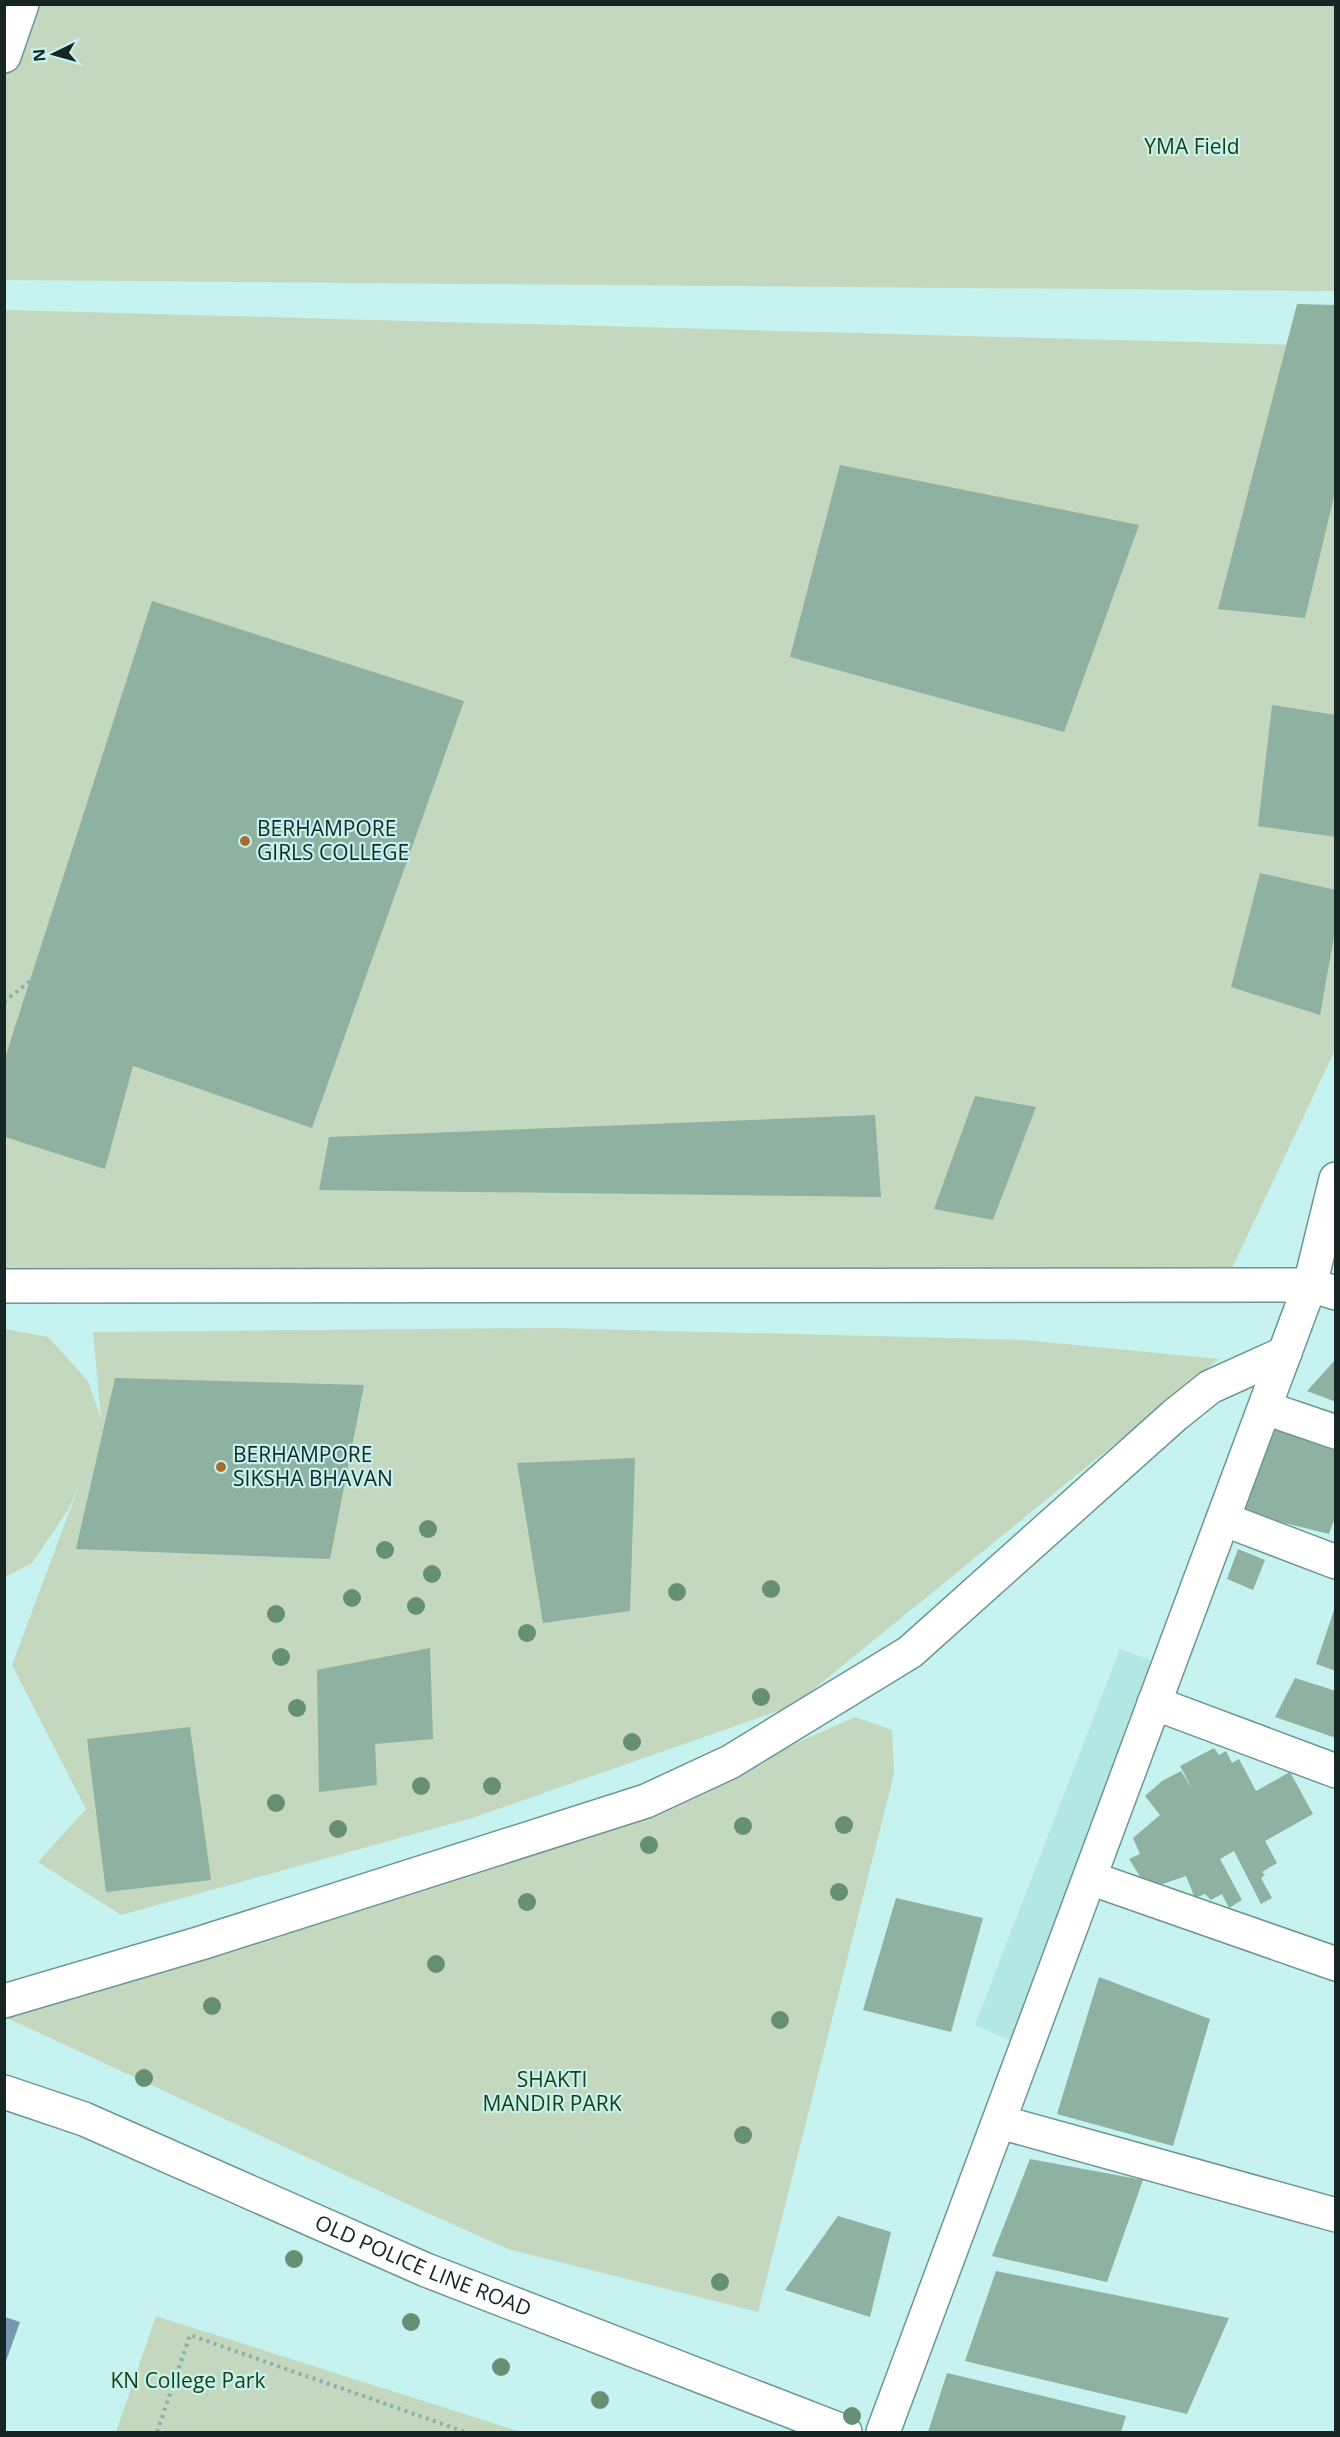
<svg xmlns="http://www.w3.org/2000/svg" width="1340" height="2437" viewBox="0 0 1340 2437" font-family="'Open Sans',sans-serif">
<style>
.built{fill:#b3e7e4}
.green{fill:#c4d7bf}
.water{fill:#7798b3}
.building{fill:#8eb1a1}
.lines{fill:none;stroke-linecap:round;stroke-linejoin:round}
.minor-casing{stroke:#6d9693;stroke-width:36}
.tertiary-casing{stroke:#6d9693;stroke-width:36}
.path{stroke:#8cb0ad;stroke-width:4;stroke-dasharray:3 4.5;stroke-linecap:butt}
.minor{stroke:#fff;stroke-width:33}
.tertiary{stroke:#fff;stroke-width:33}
.tree{fill:#678f74}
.poi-dot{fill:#a96c30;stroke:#c6f2ef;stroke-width:2}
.labels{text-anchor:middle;stroke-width:4.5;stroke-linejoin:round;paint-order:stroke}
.park-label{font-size:21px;fill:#193e0f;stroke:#c6f2ef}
.poi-label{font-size:21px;fill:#152625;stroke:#c6f2ef;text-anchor:start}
.street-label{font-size:21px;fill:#152625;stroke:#c6f2ef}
</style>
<rect width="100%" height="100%" fill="#c6f2ef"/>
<!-- built -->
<path class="built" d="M1120 1649 1161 1664 1011 2041 975 2025Z"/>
<!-- green -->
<path class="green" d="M22 5H1335V291L5 280V56Z
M5 310 1335 346V1050L1217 1300 5 1282Z
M551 1328 1024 1340 1219 1359 793 1706 472 1818 121 1915 38 1862 86 1809 12 1665 80 1483 68 1510 32 1563 5 1577V1329L48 1337 88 1381 101 1419 93 1332Z
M855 1717 892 1730 894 1774 758 2312 508 2249 412 2206 5 2017V1998L790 1746Z
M156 2316 521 2432H116Z"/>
<!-- water -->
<path class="water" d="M5 2317 20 2322 5 2364 4 2317Z"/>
<!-- building -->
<path class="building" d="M1297 304 1336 305V488L1305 618 1218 609Z
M840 465 1139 525 1064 732 790 657Z
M152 601 464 701 312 1128 133 1066 105 1169 5 1137V1058Z
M1272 705 1336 715V837L1258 826Z
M1260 873 1336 890V925L1320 1015 1231 987Z
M975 1096 1036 1107 993 1220 934 1209Z
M875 1115 881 1197 319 1190 329 1137Z
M1336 1359V1402L1307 1391Z
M115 1378 364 1385 330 1559 76 1549Z
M1273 1423 1336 1441V1515L1329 1534 1244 1513Z
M635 1458 630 1611 543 1623 517 1463Z
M1238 1549 1265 1560 1253 1590 1227 1579Z
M1335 1607H1336V1671L1316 1664Z
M430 1648 433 1739 375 1744 377 1785 319 1792 317 1670Z
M1295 1678 1336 1691V1738L1275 1717Z
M190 1727 211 1880 106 1892 87 1739Z
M1214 1748 1219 1755 1226 1751 1232 1763 1239 1759 1256 1791 1290 1772 1313 1814 1265 1841 1277 1863 1262 1872 1265 1875 1261 1878 1272 1898 1261 1904 1234 1851 1220 1859 1242 1900 1229 1908 1222 1894 1211 1900 1205 1894 1195 1898 1186 1876 1148 1889 1129 1859 1140 1854 1133 1838 1160 1815 1145 1796 1162 1781 1181 1771 1193 1790 1180 1766Z
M896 1898 983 1918 951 2032 863 2010Z
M1099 1977 1210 2019 1173 2146 1057 2114Z
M1030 2159 1143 2180 1107 2282 992 2256Z
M838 2216 891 2232 870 2317 785 2290Z
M996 2271 1229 2318 1187 2414 965 2361Z
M947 2373 1126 2416 1121 2432H928Z"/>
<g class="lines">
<!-- minor casing -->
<g class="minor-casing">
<g id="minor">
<path d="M4 56 22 4"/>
<path d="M4 1286 1310 1285 1336 1293"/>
<path d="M1265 1408 1336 1432"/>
<path d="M1223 1519 1336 1562"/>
<path d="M1154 1703 1336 1771"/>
<path d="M1090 1878 1336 1964"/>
<path d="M4 2001 201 1943 646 1801 730 1762 910 1652 1175 1415 1210 1387 1285 1353"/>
<path id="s1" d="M4 2092 84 2119 426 2270 845 2432"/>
<path d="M1000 2122 1336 2215"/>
</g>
</g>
<!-- tertiary casing -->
<g class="tertiary-casing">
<path id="tertiary" d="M883 2432 1310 1285 1336 1179"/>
</g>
<!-- path -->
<path class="path" d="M4 1002 30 981
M157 2432 190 2335 465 2432"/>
<!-- minor -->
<use href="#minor" class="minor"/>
<!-- tertiary -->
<use href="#tertiary" class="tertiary"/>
</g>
<!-- trees -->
<g class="tree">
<circle cx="428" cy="1529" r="9"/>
<circle cx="385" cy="1550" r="9"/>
<circle cx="432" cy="1574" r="9"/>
<circle cx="771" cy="1589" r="9"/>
<circle cx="677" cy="1592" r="9"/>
<circle cx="352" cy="1598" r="9"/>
<circle cx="416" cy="1606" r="9"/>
<circle cx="276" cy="1614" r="9"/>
<circle cx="527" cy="1633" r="9"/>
<circle cx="281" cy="1657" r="9"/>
<circle cx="761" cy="1697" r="9"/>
<circle cx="297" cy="1708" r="9"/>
<circle cx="632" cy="1742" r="9"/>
<circle cx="421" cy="1786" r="9"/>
<circle cx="492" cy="1786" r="9"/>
<circle cx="276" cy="1803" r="9"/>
<circle cx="844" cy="1825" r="9"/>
<circle cx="743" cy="1826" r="9"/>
<circle cx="338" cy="1829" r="9"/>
<circle cx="649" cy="1845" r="9"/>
<circle cx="839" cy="1892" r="9"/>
<circle cx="527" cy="1902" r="9"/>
<circle cx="436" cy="1964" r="9"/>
<circle cx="212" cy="2006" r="9"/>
<circle cx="780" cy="2020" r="9"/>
<circle cx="144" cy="2078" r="9"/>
<circle cx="743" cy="2135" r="9"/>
<circle cx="294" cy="2259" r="9"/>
<circle cx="720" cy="2282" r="9"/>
<circle cx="411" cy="2322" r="9"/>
<circle cx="501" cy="2367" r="9"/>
<circle cx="600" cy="2400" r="9"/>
<circle cx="852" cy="2416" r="9"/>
</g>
<!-- markers -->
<g class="poi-dot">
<circle cx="245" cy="841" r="6"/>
<circle cx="221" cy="1467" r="6"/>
</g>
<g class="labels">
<!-- park labels -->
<g class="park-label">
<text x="1192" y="154">YMA Field</text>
<text x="552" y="2087">SHAKTI<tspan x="552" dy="24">MANDIR PARK</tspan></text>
<text x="188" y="2388">KN College Park</text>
</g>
<!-- poi labels -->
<g class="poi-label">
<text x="257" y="836">BERHAMPORE<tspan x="257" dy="24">GIRLS COLLEGE</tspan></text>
<text x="233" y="1462">BERHAMPORE<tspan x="233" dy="24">SIKSHA BHAVAN</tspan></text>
</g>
<!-- street labels -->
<g class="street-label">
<text dy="7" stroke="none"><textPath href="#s1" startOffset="454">OLD POLICE LINE ROAD</textPath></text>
</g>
</g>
<!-- border -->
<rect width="1340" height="2437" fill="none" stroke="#152625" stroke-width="12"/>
<!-- north arrow -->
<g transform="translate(54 54) rotate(265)" stroke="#c6f2ef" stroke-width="4.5" paint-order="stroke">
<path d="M0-4.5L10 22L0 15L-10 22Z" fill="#152625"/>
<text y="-9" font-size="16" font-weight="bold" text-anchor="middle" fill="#152625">N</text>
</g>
</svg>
